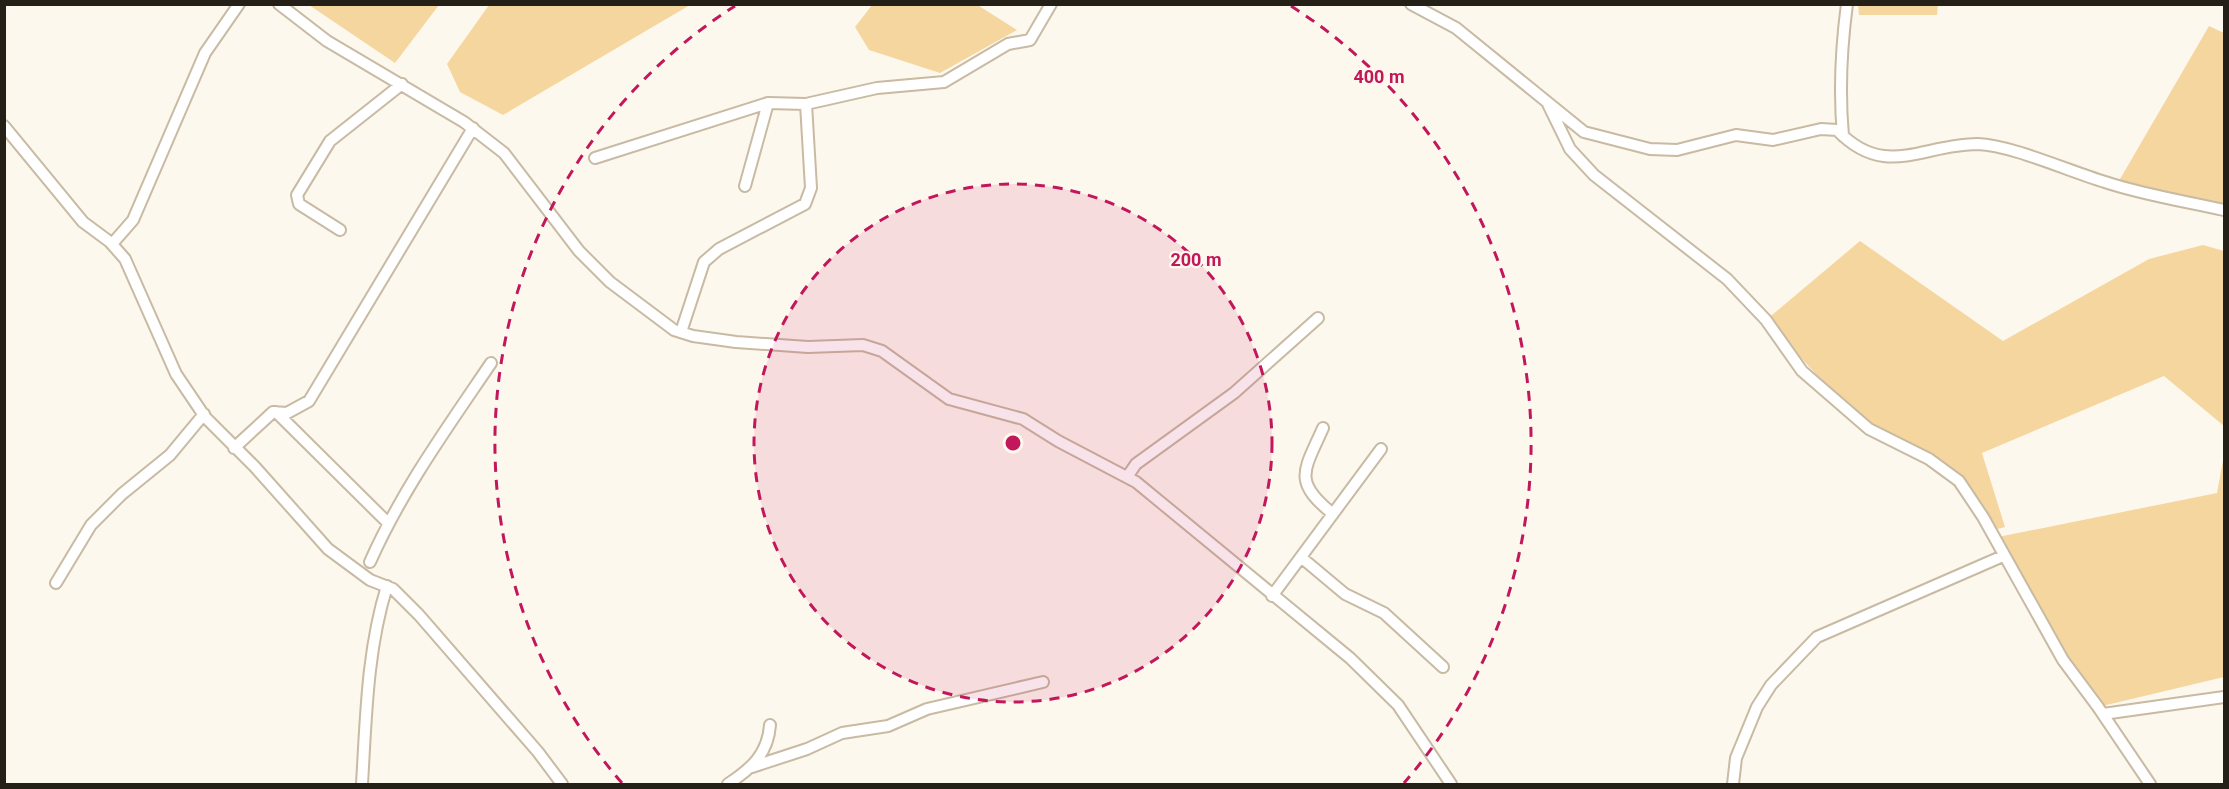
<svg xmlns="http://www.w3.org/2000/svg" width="2229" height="789" viewBox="0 0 2229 789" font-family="Roboto,sans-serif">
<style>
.green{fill:#f6d69f}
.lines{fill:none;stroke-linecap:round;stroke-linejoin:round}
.minor-casing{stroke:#c8baa3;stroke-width:14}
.minor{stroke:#fff;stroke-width:10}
.ring{fill:none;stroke:#c2185b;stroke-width:3;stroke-dasharray:10 8}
.centre{fill:#c2185b;stroke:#fdf8ee;stroke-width:3}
.ring-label{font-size:18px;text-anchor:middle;font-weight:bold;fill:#c2185b;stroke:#fdf8ee;stroke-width:4.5;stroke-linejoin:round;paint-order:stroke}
</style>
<rect width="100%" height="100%" fill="#fdf8ee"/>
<!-- green -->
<path class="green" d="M976 4 1017 30 940 73 869 50 855 27 872 5Z
M309 5H439L395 63Z
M489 5V4L690 5 503 115 460 92 447 64Z
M1858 5V4L1938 5 1937 15H1859Z
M2209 26 2224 33V210L2116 186Z
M1860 241 2003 341 2149 259 2203 245 2224 251V426L2164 376 1982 453 2005 527 1990 531 1936 464 1853 414 1766 320Z
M2224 455V677L2098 707 1993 538 2217 493Z"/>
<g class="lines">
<!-- minor casing -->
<g class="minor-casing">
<path id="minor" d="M279 4 327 41 464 122 504 153 579 251 610 282 674 330 693 336 736 342 808 347 863 345 882 351 949 399 1023 419 1058 441 1136 482 1350 658 1398 705 1451 784
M1411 4 1456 28 1584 132 1650 149 1677 150 1736 135 1773 140 1821 129 1837 130C1885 180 1922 144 1978 144 2011 145 2071 172 2105 182 2144 195 2184 201 2224 210
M1547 102 1570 149 1594 175 1727 279 1766 320 1802 371 1869 429 1929 459 1959 481 1983 517 2063 660 2098 707 2150 784
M4 126 83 222 110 242 125 259 176 374 205 417 255 467 328 549 370 580 393 589 419 615 538 752 562 784
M1843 136C1839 92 1841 49 1847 4
M595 158 768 103 806 104
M745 186 768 103
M340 230 299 204 297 195 330 141 402 84
M112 244 133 220 205 53 239 4
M681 332 704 262 719 249 805 204 811 188 806 104 877 88 944 82 1008 44 1030 40 1051 4
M276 412 388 523
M1323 428C1304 471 1292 481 1333 514
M234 448 273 412 287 413 309 401 473 128
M1127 477 1136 464 1234 393 1318 318
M1302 558 1345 594 1384 613 1443 667
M370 562C402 490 447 428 491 363
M56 583 91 525 122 494 170 455 204 414
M1272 596 1381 449
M2103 714 2224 697
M752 767 807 749 842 733 888 726 927 709 1043 682
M362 784C366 718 367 650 387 586
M728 784C751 769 768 754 770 725
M1733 784 1736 758 1757 707 1771 685 1817 637 2003 556"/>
</g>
<!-- minor -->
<use href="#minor" class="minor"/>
</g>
<!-- distance rings -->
<circle cx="1013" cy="443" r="259" fill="#c2185b" fill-opacity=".12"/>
<g class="ring">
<circle cx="1013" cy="443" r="259"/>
<path d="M622 783A518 518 0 0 1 735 6M1291 6A518 518 0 0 1 1404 783"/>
</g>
<circle cx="1013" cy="443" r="9" class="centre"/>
<g class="ring-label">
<text x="1379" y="83">400 m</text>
<text x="1196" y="266">200 m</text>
</g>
<!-- border -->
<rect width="2229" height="789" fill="none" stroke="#252017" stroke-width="12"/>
</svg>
